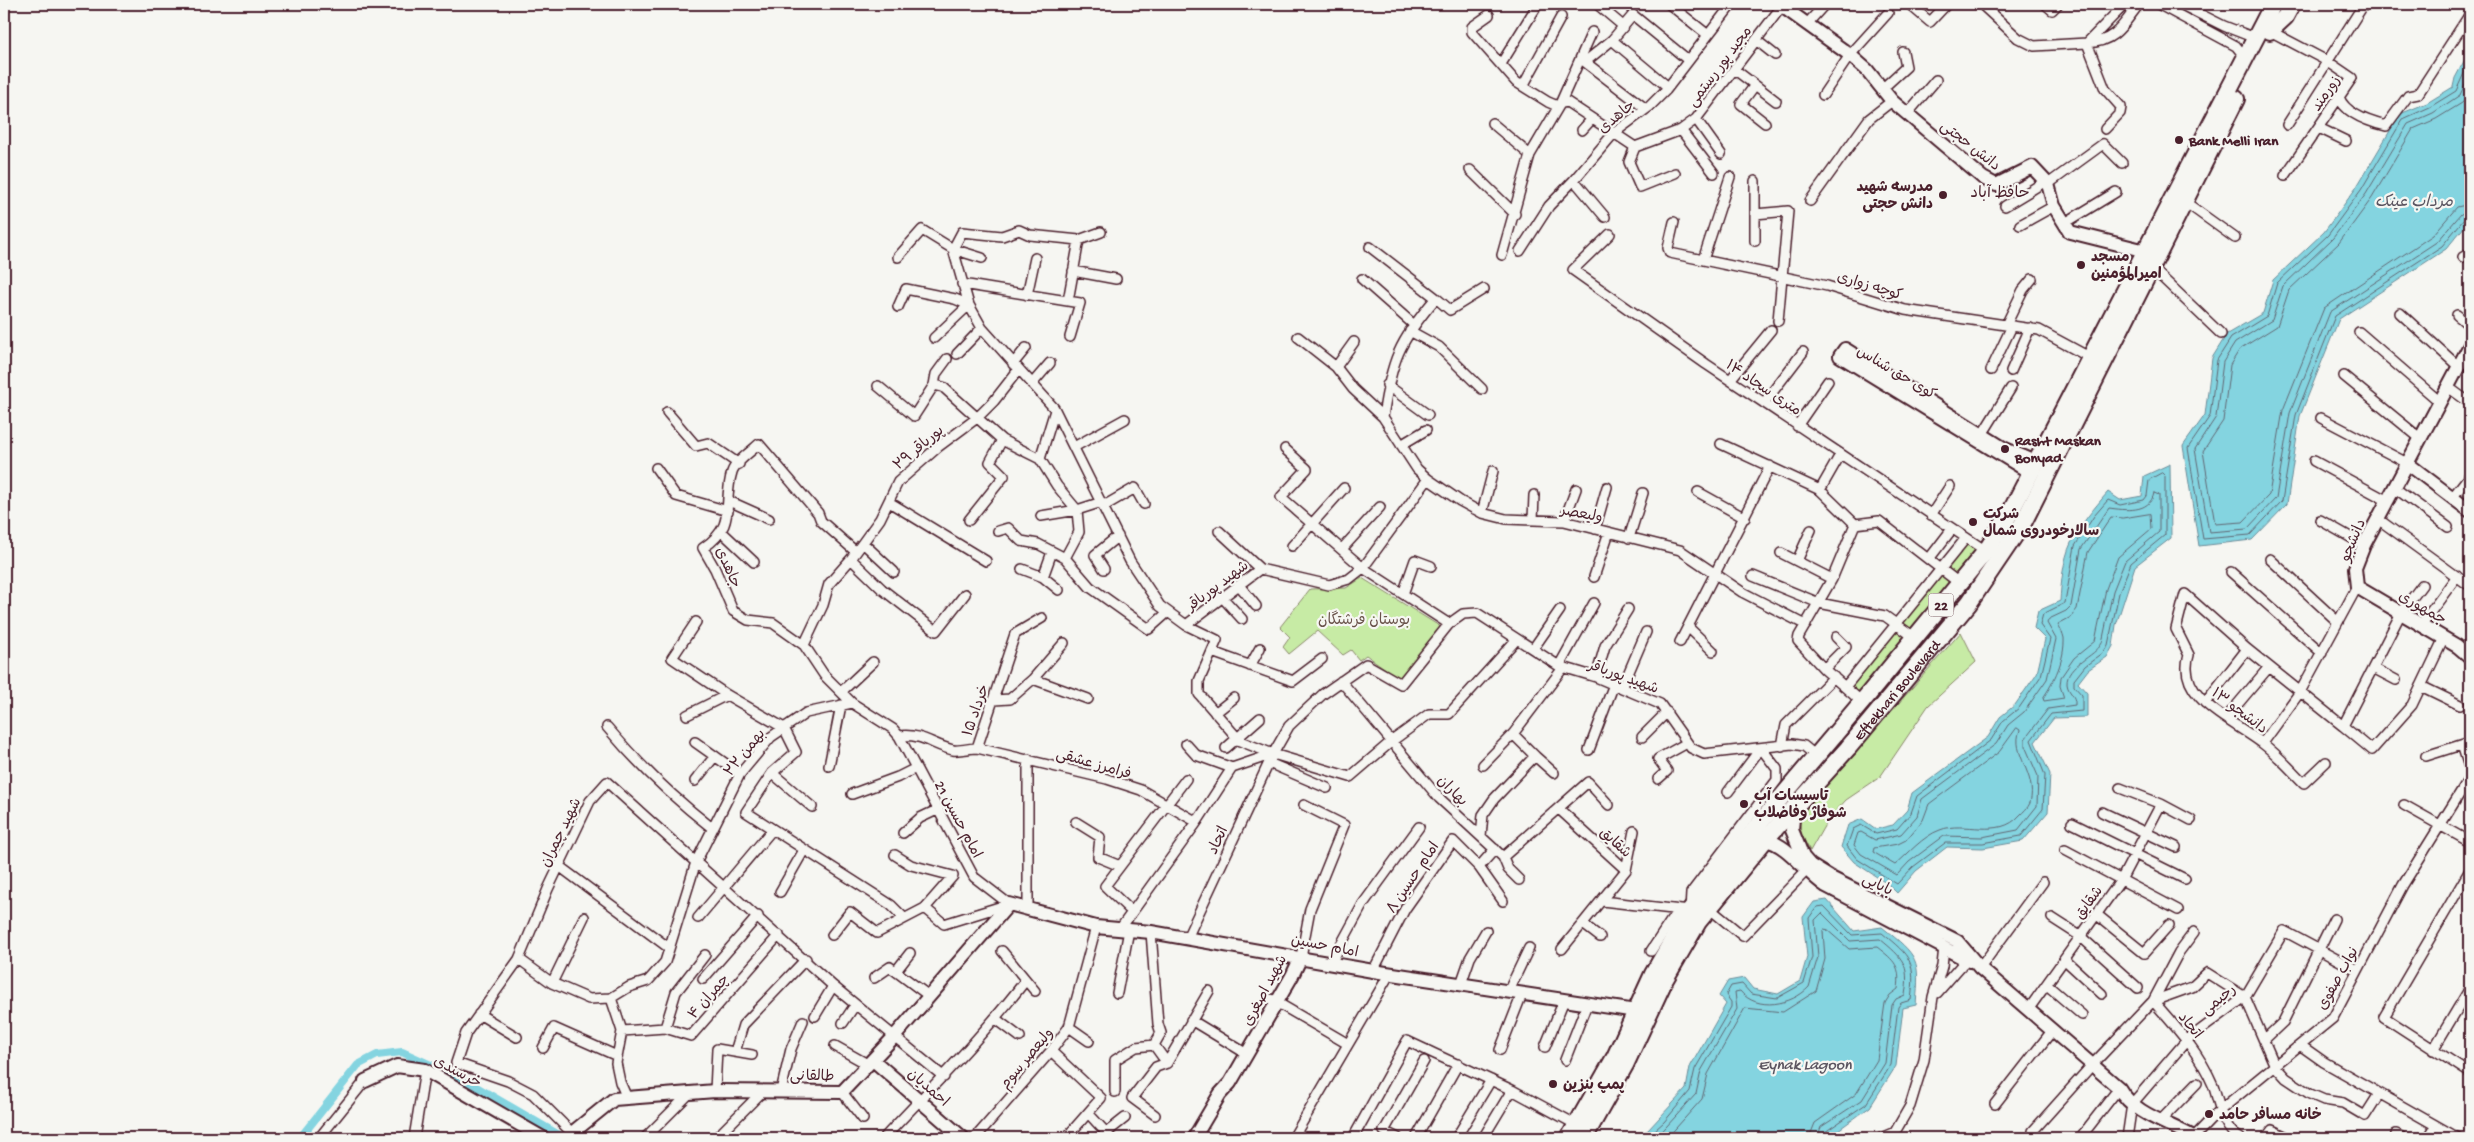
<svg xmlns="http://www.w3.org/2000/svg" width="2474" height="1142" viewBox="0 0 2474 1142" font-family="'Gochi Hand','Playpen Sans Arabic',sans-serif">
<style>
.green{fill:#c7eba5;stroke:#888568}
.water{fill:#84d4e0;stroke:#6d8c98}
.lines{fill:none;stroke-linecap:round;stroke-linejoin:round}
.shore{stroke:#616773;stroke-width:1}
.canal{stroke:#84d4e0;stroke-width:8}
.street-casing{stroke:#4a1f2b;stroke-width:12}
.secondary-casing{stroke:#4a1f2b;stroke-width:16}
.highway-casing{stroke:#4a1f2b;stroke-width:20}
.street{stroke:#f6f6f2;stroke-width:9}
.secondary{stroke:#f6f6f2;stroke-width:12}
.highway{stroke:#f6f6f2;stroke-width:16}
.poi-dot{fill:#4a1f2b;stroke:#f6f6f2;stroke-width:2}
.labels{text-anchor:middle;stroke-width:4.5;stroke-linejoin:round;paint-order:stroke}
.shield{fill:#f6f6f2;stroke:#7e6067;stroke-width:1}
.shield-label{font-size:14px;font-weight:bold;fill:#4a1f2b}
.street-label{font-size:15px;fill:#4a1f2b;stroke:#f6f6f2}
.poi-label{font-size:15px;font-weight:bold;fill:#4a1f2b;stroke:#f6f6f2;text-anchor:start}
.park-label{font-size:15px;fill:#69524a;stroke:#f6f6f2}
.neighbourhood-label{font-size:16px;fill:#4a1f2b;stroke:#f6f6f2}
.water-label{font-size:16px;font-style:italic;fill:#5b5561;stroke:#f6f6f2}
</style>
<rect width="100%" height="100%" fill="#f6f6f2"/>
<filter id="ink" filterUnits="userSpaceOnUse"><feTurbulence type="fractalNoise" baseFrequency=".02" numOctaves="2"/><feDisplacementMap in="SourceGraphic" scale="10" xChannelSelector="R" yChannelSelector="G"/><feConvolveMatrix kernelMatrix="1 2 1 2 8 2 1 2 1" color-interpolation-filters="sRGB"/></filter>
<g filter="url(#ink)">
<!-- green -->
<path class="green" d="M1966 539 1982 551 1861 694 1850 685Z
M1362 578 1441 627 1400 679 1366 655 1359 660 1351 650 1343 655 1317 631 1289 654 1283 647 1290 637 1280 627 1310 589 1346 588Z
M1961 632 1976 662 1928 706 1880 777 1846 800 1827 821 1810 851 1802 836 1798 818Z"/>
<!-- water -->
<path class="water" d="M2470 50V220L2446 249 2339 319 2300 416 2287 504 2252 540 2199 546 2183 446 2205 415 2212 358 2227 334 2263 313 2273 280 2324 232 2356 188 2400 114 2427 103 2453 87 2455 78Z
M2170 464 2171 538 2135 566 2116 625 2113 646 2107 657 2088 670 2078 683 2087 693V717L2054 718 2035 742 2050 774 2048 812 2023 841 1983 848 1947 847 1916 871 1897 893 1889 885 1854 862 1841 847 1848 825 1862 819 1876 829 1893 825 1907 810 1912 793 1988 737 2000 717 2015 705 2037 673 2045 639 2034 628 2038 611 2060 601C2061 584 2063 560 2071 543 2080 525 2094 508 2108 492L2120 500 2142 496 2144 476Z
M1827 900 1854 931 1882 927C1919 957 1920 958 1916 1005L1903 1008 1896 1066 1870 1107 1834 1133 1824 1138H1637L1648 1130 1686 1089 1690 1067 1726 1004 1719 996 1728 981 1744 978 1753 989 1778 994 1800 981 1807 957 1803 917 1814 902Z"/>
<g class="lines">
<!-- shore -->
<path class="shore" d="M2470 60 2456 91 2430 107 2403 119 2361 190 2328 235 2277 283 2267 316 2231 338 2217 360 2210 416 2188 448 2203 539 2250 535 2282 501 2296 415 2335 316 2442 246 2464 219 2470 217
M2470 73 2460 95 2433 113 2408 124 2366 194 2333 238 2283 286 2272 320 2235 343 2223 362 2216 417 2195 449 2209 532 2247 529 2276 498 2290 413 2330 312 2438 241 2461 214 2470 211
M2470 94 2462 103 2436 119 2413 129 2372 198 2339 243 2289 290 2277 326 2240 349 2230 365 2223 421 2203 451 2215 524 2243 522 2269 495 2283 410 2324 308 2433 235 2457 207 2470 204
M2162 473 2165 476V535L2131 563 2119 593 2108 645 2103 653 2085 666 2074 680V686L2082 695V711L2051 714 2031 740 2045 775 2043 809 2021 836 1983 843H1945L1913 867 1897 884 1857 859 1847 846 1853 829 1861 825 1876 834 1897 829 1911 813 1917 796 1991 740 2003 721 2019 708 2041 676 2050 639 2040 625 2043 614 2065 603 2075 546 2094 516 2108 500 2120 505 2144 500 2147 496 2149 480Z
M2154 493 2159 495V532L2125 561 2113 591 2102 643C2095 657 2066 665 2067 684 2068 693 2076 695 2075 705L2048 709 2025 739V746L2038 776 2037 806 2018 830 1982 837 1944 836 1909 862 1897 875 1861 854 1854 845 1858 833 1861 832 1875 840 1901 834 1917 816 1922 799 1996 744 2008 725 2024 712 2047 679 2056 639 2047 623 2049 619 2066 611 2071 606 2081 549 2109 508C2124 510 2150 514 2154 493Z
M2150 514 2151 529 2118 557 2106 589 2095 641 2074 658 2061 677 2060 686 2064 698 2044 701 2043 698C2054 682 2065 659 2064 638 2063 633 2060 628 2058 624L2071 617 2077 609 2088 552 2111 517 2122 518Z
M2017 728 2020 730C2010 754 2038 774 2030 803 2028 808 2023 812 2020 815 1999 840 1964 820 1940 830 1923 836 1908 854 1895 865L1873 852 1874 848 1898 844 1906 840 1923 820 1929 804 1999 752Z
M1646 1138 1664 1122 1690 1091 1695 1069 1731 1007V1002L1726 995 1731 986 1742 984 1751 994 1777 998 1804 983 1812 957 1809 918 1817 907 1824 906 1852 935 1882 933C1911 957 1916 961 1911 1000L1901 1003 1898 1007 1891 1065 1866 1104 1825 1132 1823 1138
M1656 1138 1696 1094 1701 1071 1737 1009 1735 992 1740 991C1757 1012 1792 1005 1809 987L1818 957 1815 920 1822 913 1850 941 1880 939C1903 958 1910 964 1905 995L1896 999 1892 1005 1885 1063 1862 1100 1821 1127 1817 1138
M1667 1138 1702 1099 1708 1074 1745 1008 1783 1012 1816 991 1825 959 1823 931 1826 929 1849 949 1877 947C1895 961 1901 966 1898 989L1890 995 1885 1003 1877 1060 1856 1094 1815 1123 1809 1138"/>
<!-- canal -->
<path class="canal" d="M300 1138 358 1065 377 1055 402 1052 466 1081 564 1138"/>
<!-- street casing -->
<g class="street-casing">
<path id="street" d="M1669 4 1708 35
M1909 4 1930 22 1947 4
M1981 4 2018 38 2034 46 2087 43 2105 89 2121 107 2120 113 2105 129
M2045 4 2052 10 2058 4
M2125 4 2087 43C2115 42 2123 25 2139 4
M2158 4 2236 46 2245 57
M2180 4 2224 26 2255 38
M1598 5 1623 26
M1489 15 1472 27V32L1516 82 1548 102 1555 105 1567 102 1635 147 1681 130 1696 119 1782 6
M1807 24 1825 4
M2270 31 2327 61 2352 78 2285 176
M1612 40 1668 87
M1756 40 1775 55
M1581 59 1646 109
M1585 62 1612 40 1633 15 1688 60
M1501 64 1535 9
M1734 69 1776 101
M1755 85 1741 104 1765 123
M1523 86 1561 17
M1883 88 1906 67 1903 52
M1823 95 1850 55 1888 13
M2339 97C2345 114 2370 122 2386 126L2408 96 2418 94 2470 14
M1907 114 1936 80
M1696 119 1721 154
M1492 123 1530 155
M2287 125 2364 4
M2319 128 2346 141
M1582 130 1592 119
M1681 130 1714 173
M1635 147 1629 162 1640 187 1675 173
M1470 170 1515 214
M1574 180 1605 217
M1755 181V241
M2048 184 2103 144 2122 163
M1810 201 1869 119 1892 101
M2185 202 2235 238
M2005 206 2046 181
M1755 214 1788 211 1778 321
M1674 222 1668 248 1670 253 1827 286 1905 310 2039 330 2091 358
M2065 223 2116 192
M2020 225 2054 206
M1610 234 1573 270 1706 364 1986 551
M1370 247 1436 298
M953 249 969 305 982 328 1054 408 1130 561 1160 606 1186 625 1260 569 1329 585 1349 579 1363 568 1428 479
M953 249 962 232 1002 236 1019 230 1030 235 1079 240 1101 232
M1520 251 1549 206 1574 180 1614 133 1649 107 1666 90 1732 4
M1502 255 1530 155 1560 104 1592 32
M898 257 922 230 953 249 982 258
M2463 257 2470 254
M1703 260 1730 177
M2152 268 2221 334
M1073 271 1116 279
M1362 279 1413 324
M962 284 1080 303 1070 337
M1027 295 1035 258
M1068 301 1079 240
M898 307 906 289 955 299 969 305
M2400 313 2459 367
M2457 315 2470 326
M2006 325 2023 290 2032 279
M1410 331 1439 347 1482 389
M2359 332 2440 402
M1298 337 1336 367 1353 389 1383 417 1417 469 1428 479 1460 501 1482 513 1506 519 1564 521 1680 550 1742 592 1806 625
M934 338 969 305
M957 354 982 328
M1013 364 1026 348
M1336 367 1354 342
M1991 370 2012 326
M2011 371 2030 328
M2344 376 2421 439
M1730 380 1771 330
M1032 384 1050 363
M934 385 943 387 1002 440 1040 459
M1387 385 1428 415
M878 386 914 416 934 385 936 374 947 359
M2448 387 2470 403
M1764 403 1803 352
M1055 410 1040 459 1057 486 1077 510 1079 532 1065 558
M667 412 696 446 708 443 739 464
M1383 417C1391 361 1399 341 1436 298L1450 310 1484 289
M2321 418 2407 463
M1797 426 1828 381
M1980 438 2011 388
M1721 444 1820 490 1855 524
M1401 445 1426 430
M1074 447 1125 419
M1285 449 1307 469 1281 497 1363 568 1449 624 1463 614 1477 613 1559 666 1596 677 1660 704 1691 748 1704 754 1792 744 1804 746 1816 756
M2314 461 2388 501
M656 468 676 496 728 511
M2395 488 2448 527
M1820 490 1840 455
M1698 492 1745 518
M2452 498 2470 475
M729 501 769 519
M889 502 986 561
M1104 506 1135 488 1144 504
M1482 513 1493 471
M1931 515 1950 486
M1041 516 1077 510 1102 502
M2378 519 2470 586
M969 520 1004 476 990 462 1002 440
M1533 520 1534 495
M2320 520 2364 545
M1564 521 1576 489
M1855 524 1832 579 1799 636 1798 641 1824 669 1862 702
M1855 524 1879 521 1959 583
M1595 529 1607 487
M998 531 1008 528 1021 541 1038 544 1065 558 1090 587 1149 629 1168 612
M1219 531 1260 569
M722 532 754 562
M1629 538 1643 493
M863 543 894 572
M1292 546 1344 488
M1342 549 1380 507
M856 552 821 521 818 513 759 444C752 451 735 462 732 472 722 504 738 525 703 548L715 569 733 611 748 620 773 623 804 645 824 675 852 703 893 729 899 736 974 877 1009 904
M1781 553 1832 579
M851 559 882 589 936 631 965 594
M1929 559 1952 529
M2270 559 2338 622
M1797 561 1811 530
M1022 569 1043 577 1059 590
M1104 569 1095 555 1118 536
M2231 572 2322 653
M1753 576 1819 603 1885 616 1914 637
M1043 577 1052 552
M1594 577 1609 532
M1239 585 1256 606
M1403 594 1415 560 1431 566
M1222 597 1242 619
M696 622 672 658 727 695 784 728 796 752 772 773 746 812 891 905 904 918
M1186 625 1217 640 1199 681V694L1240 741 1273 754 1350 777 1392 741 1429 714H1449L1517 639
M2421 625 2457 576
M1688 627 1713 651
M1680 642 1770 466
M804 645 823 605 829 584 851 559 880 519 898 482 938 447 977 418 994 401 1019 369
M1533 649 1560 610
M1212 652 1293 681 1322 659
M1250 666 1260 648
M1559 666 1594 603
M2373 668 2396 680
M1824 669 1846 647 1836 637
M1596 677 1605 646 1628 609
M1033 679 1088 699
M1341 681 1439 798 1503 857 1508 869 1519 880
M2421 686 2460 705
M1845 687 1966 538
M1622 688 1646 632
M841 692 873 662
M994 700 1010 699 1033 679 1064 643
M2205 703 2247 649
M1215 713 1234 698
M687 715 727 695
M2226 718 2269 667
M2343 726 2372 750 2412 705 2444 638
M607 727C637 763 675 799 712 828
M1513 734 1535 756
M899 736C922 733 932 745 953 750 960 751 970 748 977 748L1015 634 1042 618
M1642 737 1667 712
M695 742 740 774
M2263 743 2300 692 2357 587
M1186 744 1196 755 1232 768 1273 754
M2462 745 2470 770
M1782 746 1786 725 1834 677
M977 748 1107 779 1141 790 1197 822
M1226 748 1260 718
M1589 750 1614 684
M2426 756 2470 742
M1028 759V909
M2326 762 2304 783C2290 769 2277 754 2262 743 2234 721 2175 698 2189 655L2176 629 2185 594 2247 649 2343 726 2401 613 2422 585
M1269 763 1327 788
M1483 765 1513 734 1563 668
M829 766 841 705
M772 773 812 807
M1658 779 1667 771 1658 759 1687 743
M695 781 715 756
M2120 788 2161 804 2191 820
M852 794 898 777 916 768
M2404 805 2470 842
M1559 809 1626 870
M2102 812 2176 847
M1076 822 1100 837 1098 857 1120 866
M2072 823 2185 879
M903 833 920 818 939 809
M1481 836 1483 815 1494 799 1535 756 1554 773
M2065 850 2178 910
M1503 857 1588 782 1609 805
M559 866 669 948
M1479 867 1495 849
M2470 870 2384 1017 2470 1073
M780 892 804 850
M1602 901 1690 911 1691 893 1777 780V769L1761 748 1728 792
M925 908 944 924 1009 904
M1709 908 1743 936 1806 871
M1132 912 1105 886 1186 779
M2096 914 2144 953 2169 925
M698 918 772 830
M2052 918 2080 936 2138 988
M1583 924 1600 937
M1120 929 1197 822 1232 768
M2194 932 2179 952 2153 1001C2176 1027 2199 1052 2213 1085 2219 1101 2222 1129 2240 1138
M832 935 850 912 877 933 925 908 953 876 911 865 895 855
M1187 938 1273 754 1289 726 1323 694 1366 664 1401 684 1449 624
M1562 949 1626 870 1634 831
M1002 951 1035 991
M1651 951 1678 910
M705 955 676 992 665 1028 691 1036 779 935
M1301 957 1310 909 1344 825 1304 805
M519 959 552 983 589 999 611 998 629 987 648 981 665 962 696 862 740 774 771 737 806 713 852 703
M2065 960 2102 994
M1331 963 1363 904 1419 827
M1980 968 2043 882
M896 971 910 953
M1373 971 1405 909 1453 841 1479 867 1503 901
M874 978 890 967 929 996
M703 979 758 916
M552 983 584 917
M1461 984 1470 958 1486 931
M2047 985 2082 1015
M1508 992 1529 948
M1117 993 1129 930
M1937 993 1966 960
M611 998 622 1031 616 1063 620 1082 627 1098
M1271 999 1348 1044
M2028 1010 2121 880 2161 804
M479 1014 517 1037
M815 1016 833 986
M996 1019 1020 1037
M1191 1020 1247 1054
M843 1023 855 1005
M1069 1027 1089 1041
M622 1031 665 1028
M2264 1040 2283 1022 2334 919
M1154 1045 1167 1063
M2300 1045 2324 1062 2458 1138
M835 1046 869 1065
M1545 1047 1564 1000
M543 1048 554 1028 617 1056
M1500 1050 1522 994
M2433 1050 2470 988
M1051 1051 1101 1098 1066 1138
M735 1052 743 1025 806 959
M1565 1060 1587 1004
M715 1091 717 1049 752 1055
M781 1091 791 1049 803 1021
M842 1092 863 1119
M1115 1092V1060L1136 1047 1154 1045 1161 1033 1158 1024 1151 932
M1995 1104 2052 1031
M1088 1113 1111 1138
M1155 1115 1132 1098 1156 1067 1167 1063 1209 991
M2161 1120 2197 1083
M2033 1131 2092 1065 2153 1001 2192 987 2207 973 2245 997 2275 1066 2286 1078 2310 1094 2324 1100 2343 1103 2365 1116 2379 1094
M572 1133 533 1094 508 1081 456 1063 466 1033 519 959 548 889 590 801 607 782 833 986 944 1077
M1106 1133 1125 1118
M2396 1134 2403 1138
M2194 1137 2219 1111 2333 1018 2403 885 2470 777
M319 1138 365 1081
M414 1138 425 1070
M645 1138 690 1093
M716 1138 762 1092
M884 1138C932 1087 982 1037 1025 981
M945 1138 953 1130
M975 1138 1051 1051 1069 1027 1096 927
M1293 1138 1390 973
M1353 1138 1407 1041 1512 1090 1577 1125
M1398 1138 1384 1131 1424 1061
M1416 1138 1458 1064
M1456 1138 1491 1080
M1483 1138 1512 1090
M1881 1138 1895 1132 1910 1106 1924 1060 1933 997 1942 966 1944 947
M2080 1138 2119 1088
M2127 1138 2132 1104 2187 1040 2245 997 2284 931 2357 970
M2266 1138 2272 1130 2289 1138
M2428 1138 2436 1126"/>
</g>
<!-- secondary casing -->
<g class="secondary-casing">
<path id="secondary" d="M1779 4 1850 55 1867 70 1892 101 1983 178 1996 185 2032 167 2048 184 2054 206 2070 232 2146 251
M2470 345 2364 545 2355 568 2357 587 2457 646 2470 657
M2407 463 2470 511
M2031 473 1840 356 1845 349 2005 449 2036 462
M1794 808 1792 830 1803 857 1810 865 1831 878 1957 941 1980 968 2119 1088C2134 1115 2170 1123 2195 1138
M1765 840C1787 843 1806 873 1826 886L1969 961
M873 1060 963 1138
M365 1081 397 1066 425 1070 543 1138
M572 1133 614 1099 715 1091 842 1092 894 1037 1009 904 1096 927 1151 932 1373 971 1636 1011
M1194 1138 1220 1094 1230 1083 1292 976 1301 957"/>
</g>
<!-- highway casing -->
<g class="highway-casing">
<g id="highway">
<path d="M2270 31 2285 17 2292 4"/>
<path d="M1569 1138 1615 1057 1653 974 1687 915 1758 825 1862 702 1986 551 2009 515 2273 4"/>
<path id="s1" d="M1584 1138 1626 1063 1665 979 1698 922 1765 840 1848 748 1969 603 2023 523 2236 99"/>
</g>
</g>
<!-- street -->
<use href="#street" class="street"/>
<!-- secondary -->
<use href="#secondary" class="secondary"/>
<!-- highway -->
<use href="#highway" class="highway"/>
</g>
</g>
<!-- markers -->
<g class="poi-dot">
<circle cx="2179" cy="140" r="5"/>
<circle cx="1943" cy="195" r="5"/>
<circle cx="2081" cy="265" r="5"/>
<circle cx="2005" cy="449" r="5"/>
<circle cx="1973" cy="522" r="5"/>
<circle cx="1744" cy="804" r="5"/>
<circle cx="1553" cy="1084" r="5"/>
<circle cx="2209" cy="1114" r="5"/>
</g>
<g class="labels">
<!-- shield labels -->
<rect class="shield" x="1928.5" y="593.5" width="25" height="23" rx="4"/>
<g class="shield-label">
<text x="1941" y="610">22</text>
</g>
<!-- street labels -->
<g class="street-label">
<text transform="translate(1719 66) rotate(-53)" y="5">مجید پور رستمی</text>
<text transform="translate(2325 93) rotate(-56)" y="5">زورمند</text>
<text transform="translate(1616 116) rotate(-40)" y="5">جاهدی</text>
<text transform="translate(1971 145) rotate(38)" y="5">دانش حجتی</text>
<text transform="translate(1870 285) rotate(17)" y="5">کوچه زواری</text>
<text transform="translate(1897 372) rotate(31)" y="5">کوی حق شناس</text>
<text transform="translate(1764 387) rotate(34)" y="5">۱۴ متری سجاد</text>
<text transform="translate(918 447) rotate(-40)" y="5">پورباقر ۲۹</text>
<text transform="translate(1582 513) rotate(11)" y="5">ولیعصر</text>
<text transform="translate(2352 540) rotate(-67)" y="5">دانشجو</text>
<text transform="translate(729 567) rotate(66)" y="5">جاهدی</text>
<text transform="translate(1217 585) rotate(-37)" y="5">شهید پورباقر</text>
<text transform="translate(2423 607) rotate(30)" y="5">جمهوری</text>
<text transform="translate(1624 676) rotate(20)" y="5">شهید پورباقر</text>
<text dy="5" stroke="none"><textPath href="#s1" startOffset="550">Eftekhari Boulevard</textPath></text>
<text transform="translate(975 710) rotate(-71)" y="5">۱۵ خرداد</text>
<text transform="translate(2240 710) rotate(37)" y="5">دانشجو ۱۳</text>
<text transform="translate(744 752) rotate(-51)" y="5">۲۲ بهمن</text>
<text transform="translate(1094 763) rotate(16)" y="5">فرامرز عشقی</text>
<text transform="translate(1453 790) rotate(45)" y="5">بهاران</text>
<text transform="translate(959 819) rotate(62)" y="5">امام حسین 21</text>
<text transform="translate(560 832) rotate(-64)" y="5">شهید چمران</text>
<text transform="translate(1217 840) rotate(-65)" y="5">اتحاد</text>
<text transform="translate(1616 842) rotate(42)" y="5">شقایق</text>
<text transform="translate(1412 877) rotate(-56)" y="5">امام حسین ۸</text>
<text transform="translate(1878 884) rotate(26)" y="5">بابایی</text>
<text transform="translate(2088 902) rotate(-54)" y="5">شقایق</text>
<text transform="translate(1325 945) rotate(11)" y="5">امام حسین</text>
<text transform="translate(2337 978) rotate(-61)" y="5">نواب صفوی</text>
<text transform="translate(1264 990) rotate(-62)" y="5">شهید اصغری</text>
<text transform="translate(708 996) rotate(-49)" y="5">چمران ۴</text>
<text transform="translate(2218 999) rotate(-39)" y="5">رحیمی</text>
<text transform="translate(2191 1025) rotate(51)" y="5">اتحاد</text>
<text transform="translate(1026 1058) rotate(-50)" y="5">ولیعصر سوم</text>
<text transform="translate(458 1071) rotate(28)" y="5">خرسندی</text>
<text transform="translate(812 1075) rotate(1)" y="5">طالقانی</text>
<text transform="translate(929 1087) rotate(41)" y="5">احمدیان</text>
</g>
<!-- poi labels -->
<g class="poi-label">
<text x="2189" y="145">Bank Melli Iran</text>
<text x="1933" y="191" text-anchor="end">مدرسه شهید<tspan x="1933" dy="17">دانش حجتی</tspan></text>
<text x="2091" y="261">مسجد<tspan x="2091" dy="17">امیرالمؤمنین</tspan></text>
<text x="2015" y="445">Rasht Maskan<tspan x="2015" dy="17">Bonyad</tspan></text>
<text x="1983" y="518">شرکت<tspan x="1983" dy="17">سالارخودروی شمال</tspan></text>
<text x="1754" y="800">تاسیسات آب<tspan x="1754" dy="17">شوفاژ وفاضلاب</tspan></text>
<text x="1563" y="1089">پمپ بنزین</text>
<text x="2219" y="1119">خانه مسافر حامد</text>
</g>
<!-- park labels -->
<g class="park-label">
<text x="1364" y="624">بوستان فرشتگان</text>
</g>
<!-- neighbourhood labels -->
<g class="neighbourhood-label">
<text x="2000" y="197">حافظ آباد</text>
</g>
<!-- water labels -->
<g class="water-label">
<text x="2414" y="206">مرداب عینک</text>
<text x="1805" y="1069">Eynak Lagoon</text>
</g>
</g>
<!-- margin -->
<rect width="2474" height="1142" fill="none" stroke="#f6f6f2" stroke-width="20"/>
<rect x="10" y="10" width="2454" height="1122" fill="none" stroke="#4a1f2b" stroke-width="2" filter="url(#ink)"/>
</svg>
